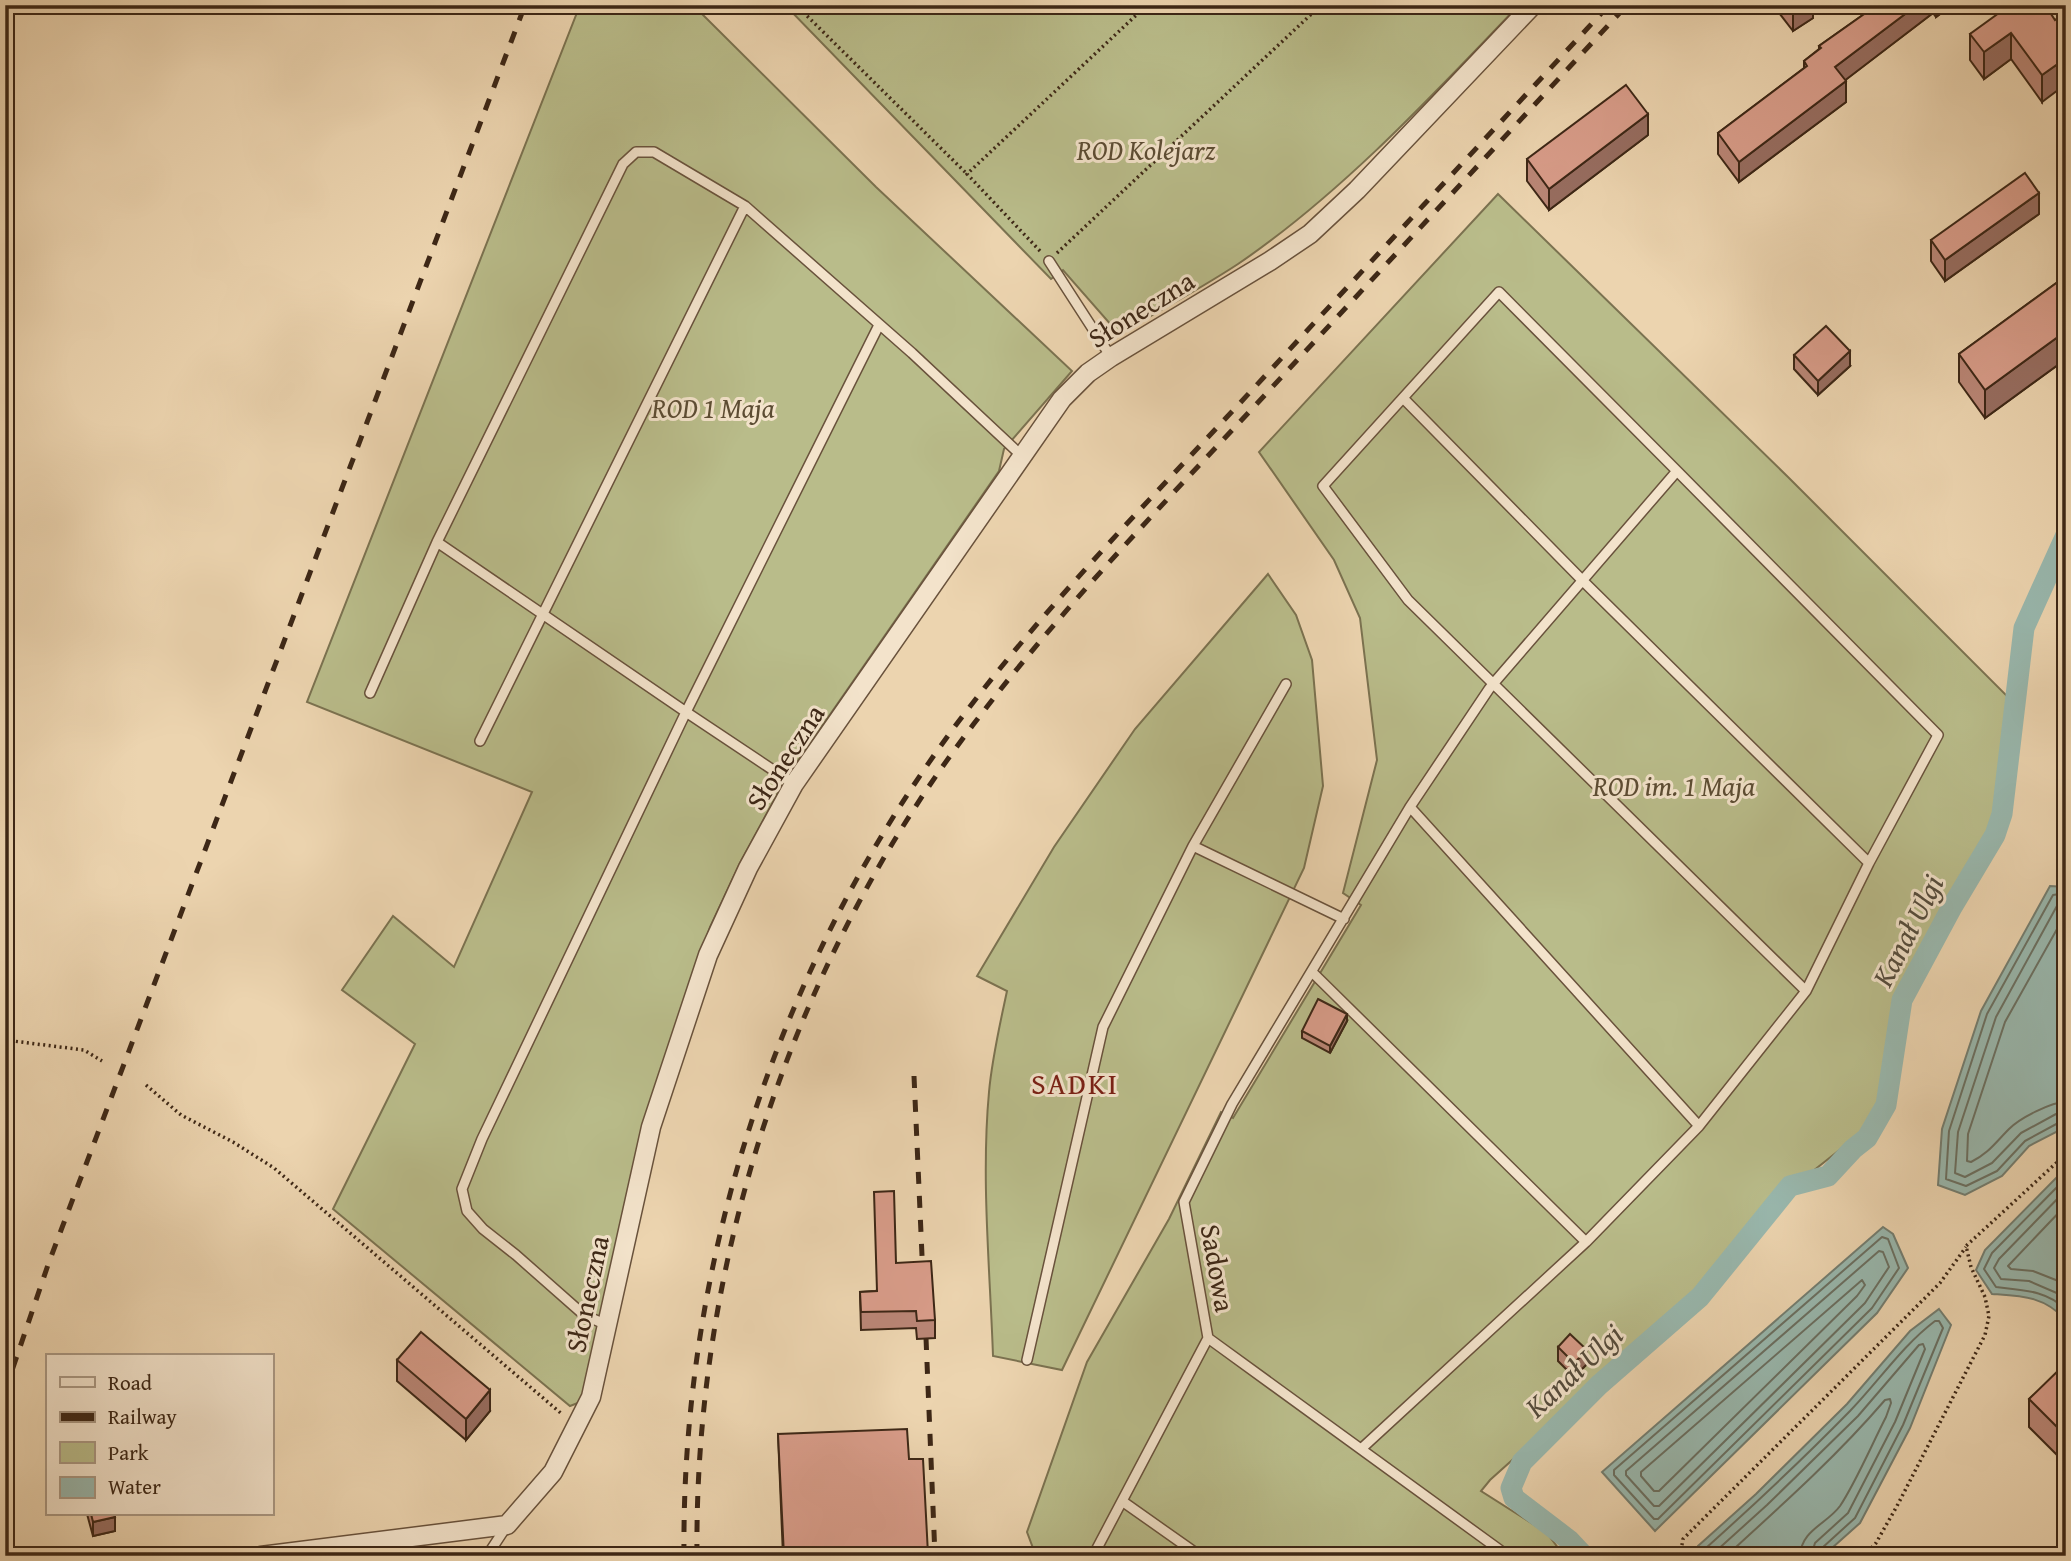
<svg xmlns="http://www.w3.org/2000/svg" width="2071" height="1561" viewBox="0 0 2071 1561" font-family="'Gentium Book Plus',serif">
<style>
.green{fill:#b9bc8a;stroke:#7b7250;stroke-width:2}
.water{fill:#99b8ae;stroke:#747e71;stroke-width:2}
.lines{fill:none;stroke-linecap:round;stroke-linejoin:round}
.shore{stroke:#6b7062;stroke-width:2}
.canal{stroke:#99b8ae;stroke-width:21}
.service-casing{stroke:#69523c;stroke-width:12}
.minor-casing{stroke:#69523c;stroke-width:21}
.path{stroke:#3d2716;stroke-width:3.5;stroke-dasharray:2 3.5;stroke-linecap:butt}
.service{stroke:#f3e3cb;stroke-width:9}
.minor{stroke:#f3e3cb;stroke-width:18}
.rail{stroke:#3d2716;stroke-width:5;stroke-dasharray:12 12;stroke-linecap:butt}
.wall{fill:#ba8676;stroke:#3d2716;stroke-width:2}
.shaded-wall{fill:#976d60;stroke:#3d2716;stroke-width:2}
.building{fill:#d89c89;stroke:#3d2716;stroke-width:2}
.labels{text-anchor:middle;stroke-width:6;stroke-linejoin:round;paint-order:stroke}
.park-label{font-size:28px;font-style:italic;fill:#5c4c33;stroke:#f3e3cb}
.street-label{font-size:28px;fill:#3d2716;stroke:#f3e3cb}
.water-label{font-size:30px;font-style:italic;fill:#544b3c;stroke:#f3e3cb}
.neighbourhood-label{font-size:30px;letter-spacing:2px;fill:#7a1f14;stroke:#f3e3cb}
</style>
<rect width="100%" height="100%" fill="#ecd4af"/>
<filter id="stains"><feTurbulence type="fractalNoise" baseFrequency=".00286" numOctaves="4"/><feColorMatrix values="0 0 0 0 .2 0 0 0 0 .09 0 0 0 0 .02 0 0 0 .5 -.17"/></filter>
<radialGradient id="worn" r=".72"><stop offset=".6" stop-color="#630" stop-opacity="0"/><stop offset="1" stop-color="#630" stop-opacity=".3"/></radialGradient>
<!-- green -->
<path class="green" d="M580 5H693L876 187 1072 371 1004 449 999 471 786 778 741 861 710 927 640 1141 583 1401 570 1406 333 1209 415 1044 342 990 393 916 454 967 532 792 307 702Z
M785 5H1519C1433 95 1341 194 1238 264 1200 289 1159 311 1119 334L1063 270 1051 279Z
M1498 194 1788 477 2009 698 1996 820 1895 1001 1886 1096 1871 1125 1774 1202 1696 1295 1490 1480 1481 1491 1547 1533 1564 1556H1036L1027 1532 1087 1362 1169 1219 1221 1112 1233 1118 1361 905 1343 893 1377 760 1360 618 1334 560 1259 452Z
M1268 574 1296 615 1312 660 1323 786 1304 868 1062 1370 993 1356C990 1269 981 1179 989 1092 992 1058 1000 1024 1007 991L977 976 1054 847 1135 729Z"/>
<!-- water -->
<path class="water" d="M2050 886 2066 887V1127L2029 1146 2002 1176 1965 1195 1938 1185 1942 1129 1981 1011Z
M2066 1168V1320C2044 1296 2022 1296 1992 1294L1976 1270 1985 1250Z
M1883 1227 1893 1234 1908 1268 1877 1313 1655 1531 1602 1472Z
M1939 1309 1951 1325 1910 1428 1860 1523 1823 1556H1698V1546L1756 1494 1847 1404 1910 1331Z"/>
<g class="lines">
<!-- shore -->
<path class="shore" d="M2066 893 2053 895 1987 1014 1949 1131 1946 1179 1966 1186 1997 1171 2025 1141 2060 1122 2066 1121
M2066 902 2058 904 1996 1017 1958 1132 1955 1173 1965 1177 1992 1163 2021 1133 2056 1114 2066 1112
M2066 913 2005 1022 1968 1134 1967 1161 1971 1162C1988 1154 1996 1142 2009 1129 2020 1118 2051 1102 2066 1102
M2066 1178 1992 1253 1984 1269 1996 1287C2020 1290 2048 1290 2066 1310
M2066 1190 1999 1259 1994 1268 2001 1279 2029 1281 2066 1297
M2066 1205 2008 1266 2011 1269 2033 1271 2066 1284
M1882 1237 1888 1239 1899 1268 1872 1308 1658 1519H1654L1614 1475V1470Z
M1879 1251 1883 1252 1889 1267 1865 1303 1659 1506H1654L1626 1475V1471Z
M1862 1280 1865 1285 1857 1296 1659 1491H1654L1641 1476V1472Z
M1705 1556 1706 1548C1755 1504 1804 1458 1850 1411 1879 1381 1902 1346 1935 1321H1939L1943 1328 1903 1425 1855 1518 1822 1548 1820 1556
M1714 1556 1715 1552 1767 1505 1858 1416 1919 1345 1923 1344 1925 1349 1895 1422 1848 1513 1815 1543 1811 1556
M1726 1556C1781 1506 1837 1456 1885 1400L1890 1399 1891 1403 1886 1417C1872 1444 1856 1482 1840 1506 1827 1524 1801 1530 1800 1556"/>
<!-- canal -->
<path class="canal" d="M1584 1556 1569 1540 1514 1498 1511 1488 1522 1462 1599 1385 1700 1297 1790 1186 1828 1176 1853 1149 1867 1138 1886 1105 1902 1000 1952 907 1995 835 2002 814 2024 628 2066 535"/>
<!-- service casing -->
<g class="service-casing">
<path id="service" d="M1049 261 1111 357
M879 325 686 712 437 542 623 164 636 152H654L745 206 912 353 1022 456
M1403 398 1583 581 1869 863 1938 735 1677 471
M370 693 437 542
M480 741 745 206
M1410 807 1699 1126 1806 991
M1193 846 1344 919
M1312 972 1586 1242 1699 1126
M607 1325 584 1315 516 1255 483 1229 467 1211 462 1189 482 1139 686 712 794 784
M1027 1360 1103 1027 1193 846 1286 684
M1361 1449 1586 1242
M1122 1501 1200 1556
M487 1556 506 1527
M1093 1556 1208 1338
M1508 1556 1208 1338 1184 1202 1232 1104 1410 807 1489 689 1493 684 1677 471 1499 292 1323 486 1408 600 1806 991 1869 863"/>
</g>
<!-- minor casing -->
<g class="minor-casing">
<path id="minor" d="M261 1556 507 1525 553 1472 591 1397 651 1127 708 955 748 868 794 784 1062 399 1088 373 1111 357 1270 261 1310 234 1357 190 1533 5"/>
</g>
<!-- path -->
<path class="path" d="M805 5 800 9 966 173
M1040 251 967 174 1147 5
M1057 253 1321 5
M5 1040 84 1050 102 1061
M146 1085 181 1115 233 1142 274 1168 563 1415
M1680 1556 1683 1539 1940 1283 1966 1247
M1864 1556 1876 1543 1897 1506 1985 1335 1989 1316 1985 1297 1971 1267 1966 1246 2066 1154"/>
<!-- service -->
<use href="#service" class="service"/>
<!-- minor -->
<use href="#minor" class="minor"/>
<!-- rail -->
<path class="rail" d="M914 1076 923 1278
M926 1338 935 1556
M5 1391 49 1262 525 5
M684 1556C681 1263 777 969 950 733 1037 615 1140 510 1240 403 1363 270 1486 138 1609 5
M697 1556C694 1267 789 973 961 741 1048 623 1151 517 1251 410 1376 275 1502 140 1627 5"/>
</g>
<!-- wall -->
<path class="wall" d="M1773 5H1813V18L1793 31Z
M1877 5H1952L1936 17 1933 13 1845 80 1846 102 1739 182 1718 154V133L1804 68V61L1819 49V46Z
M2045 5 2042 102 2011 59 1984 79 1970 60V34Z
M1648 135 1549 210 1527 181V159Z
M2039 214 1945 281 1931 261V240Z
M2066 276V359L1985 418 1959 382V354Z
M1794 355 1850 366 1818 395 1794 369Z
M1347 1021 1330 1053 1302 1038V1031Z
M896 1263 935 1320V1338L917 1339 916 1328 861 1330 860 1292 876 1291Z
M1558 1347 1587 1364 1574 1377 1558 1361Z
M397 1360 490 1411 466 1440 397 1381Z
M2066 1367V1464L2029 1427V1399Z
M778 1434 909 1459 928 1554 947 1556H783Z
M87 1514H114L115 1531 93 1536Z"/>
<!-- shaded-wall -->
<path class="shaded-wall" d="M1800 5H1813V18L1793 31V10Z
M1917 5H1933V13L1835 88V67Z
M1936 5H1952L1936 17Z
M2011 33V59L1984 79V52Z
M2066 58V84L2042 102V75Z
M1846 81V102L1739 182V162Z
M1648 114V135L1549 210V189Z
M2039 193V214L1945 281V260Z
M2066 331V359L1985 418V390Z
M1850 351V366L1818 395V381Z
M1347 1014V1021L1330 1053V1046Z
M1587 1350V1364L1574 1377V1363Z
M490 1390V1411L466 1440V1419Z
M115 1517V1531L93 1536V1522Z"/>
<!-- building -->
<path class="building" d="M1789 5H1800L1793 10Z
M1877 5H1917L1835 67 1846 81 1739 162 1718 133 1807 66 1804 61 1821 48 1819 46Z
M2010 5H2045L2055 20 2066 12V58L2042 75 2011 33 1984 52 1970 34Z
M1626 85 1648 114 1549 189 1527 159Z
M2025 173 2039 193 1945 260 1931 240Z
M2066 276V331L1985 390 1959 354Z
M1826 326 1850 351 1818 381 1794 355Z
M1318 999 1347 1014 1330 1046 1302 1031Z
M894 1191 896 1263 931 1261 935 1320 917 1321 916 1311 861 1312 860 1292 877 1291 874 1192Z
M421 1332 490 1390 466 1419 397 1360Z
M1570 1334 1587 1350 1574 1363 1558 1347Z
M2064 1365 2066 1367V1436L2029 1399Z
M907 1429 909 1459H923L928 1554 947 1553V1556H784L778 1434Z
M91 1514H114L115 1517 93 1522Z"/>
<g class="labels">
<!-- park labels -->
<g class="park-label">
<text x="1146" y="160">ROD Kolejarz</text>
<text x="713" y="418">ROD 1 Maja</text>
<text x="1674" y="796">ROD im. 1 Maja</text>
</g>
<!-- street labels -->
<g class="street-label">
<text transform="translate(1141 309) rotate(-32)" y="10">Słoneczna</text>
<text transform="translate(785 757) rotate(-57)" y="10">Słoneczna</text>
<text transform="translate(1218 1268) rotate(80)" y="10">Sadowa</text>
<text transform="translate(587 1294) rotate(-78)" y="10">Słoneczna</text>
</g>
<!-- water labels -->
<g class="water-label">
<text transform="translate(1908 931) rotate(-63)" y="10">Kanał Ulgi</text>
<text transform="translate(1574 1371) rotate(-43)" y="10">Kanał Ulgi</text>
</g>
<!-- neighbourhood labels -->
<g class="neighbourhood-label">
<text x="1075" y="1094">SADKI</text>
</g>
</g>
<!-- margin -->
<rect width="2071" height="1561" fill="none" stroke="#ecd4af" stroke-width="28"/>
<rect x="7" y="7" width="2057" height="1547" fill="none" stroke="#3d2716" stroke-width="3.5"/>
<rect x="14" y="14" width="2043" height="1533" fill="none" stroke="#3d2716" stroke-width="2"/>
<!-- legend -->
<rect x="46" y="1354" width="228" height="161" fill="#f3e3cb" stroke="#aa9883" stroke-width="2"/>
<rect x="60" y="1377" width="35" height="10" fill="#f3e3cb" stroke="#aa9883" stroke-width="2"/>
<text x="108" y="1390" font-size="21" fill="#3d2716">Road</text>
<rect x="60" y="1412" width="35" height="10" fill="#3d2716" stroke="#aa9883" stroke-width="2"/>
<text x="108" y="1424" font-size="21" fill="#3d2716">Railway</text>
<rect x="60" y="1442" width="35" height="21" fill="#b9bc8a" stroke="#aa9883" stroke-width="2"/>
<text x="108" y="1460" font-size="21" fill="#3d2716">Park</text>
<rect x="60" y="1477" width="35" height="21" fill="#99b8ae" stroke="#aa9883" stroke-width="2"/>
<text x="108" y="1494" font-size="21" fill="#3d2716">Water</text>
<rect width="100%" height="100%" filter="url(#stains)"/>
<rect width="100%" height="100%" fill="url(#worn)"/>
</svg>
